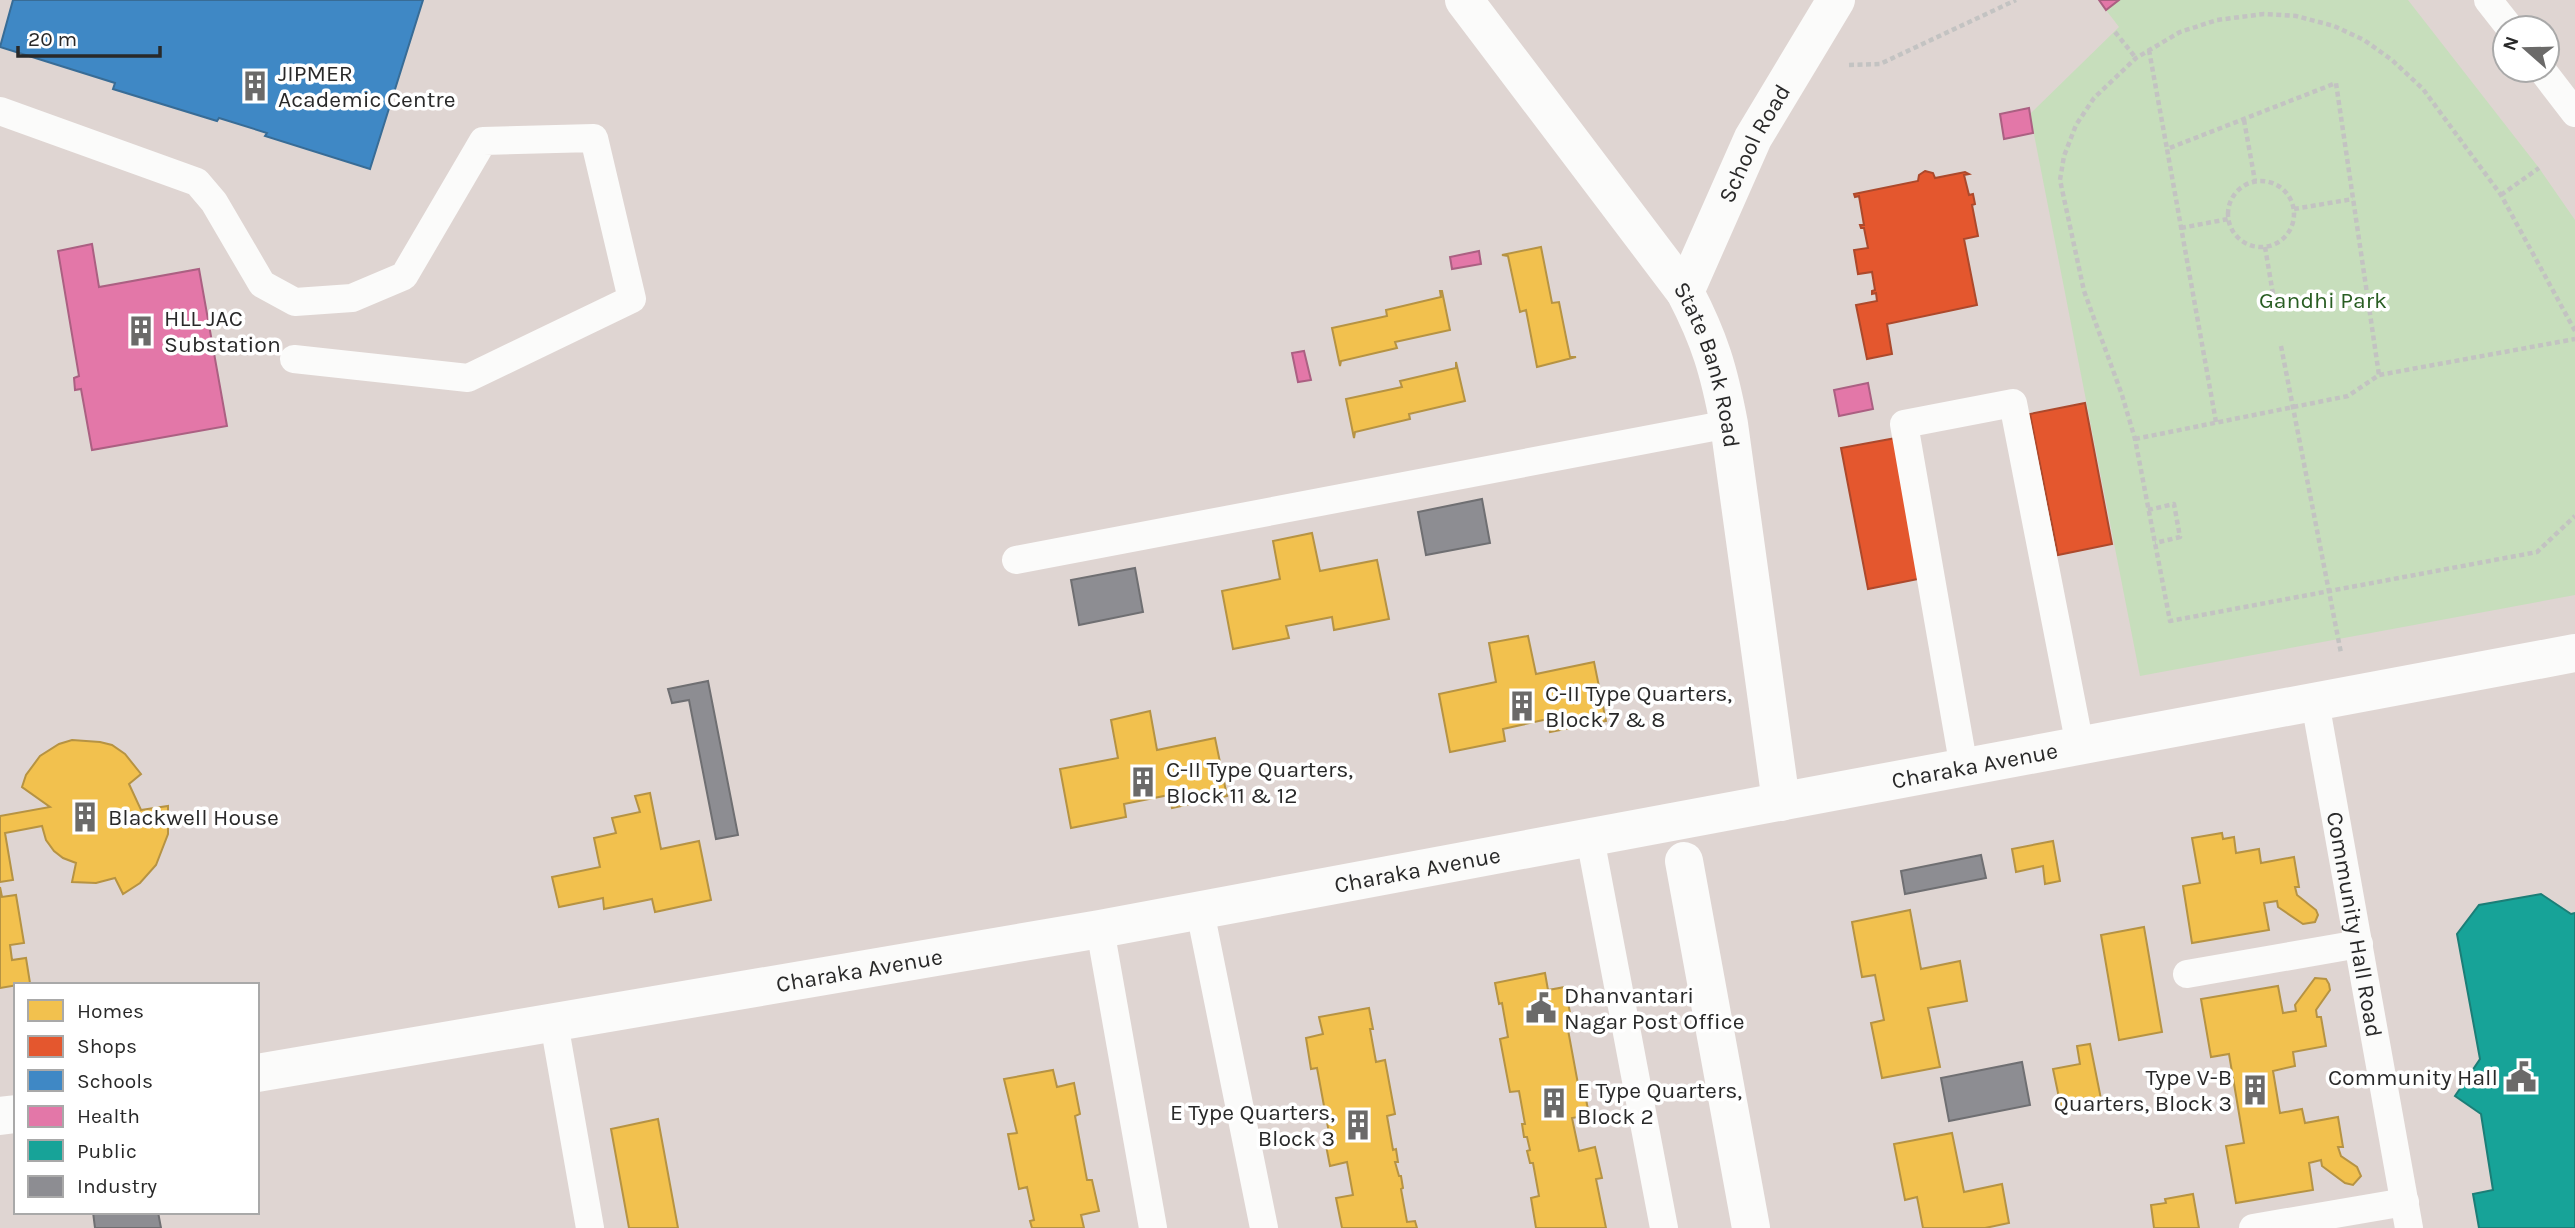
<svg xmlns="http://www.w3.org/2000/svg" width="2575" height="1228" viewBox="0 0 2575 1228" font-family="Karla,sans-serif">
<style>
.medical{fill:#dfd5d2;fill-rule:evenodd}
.green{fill:#c7debc}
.homes{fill:#f2c14e;stroke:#b69343;stroke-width:2}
.shops{fill:#e4572e;stroke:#ac492c;stroke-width:2}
.schools{fill:#3f88c5;stroke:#386c96;stroke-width:2}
.health{fill:#e377a8;stroke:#ab6082;stroke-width:2}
.public{fill:#17a398;stroke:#1c7e77;stroke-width:2}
.industry{fill:#8d8d92;stroke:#6f6f72;stroke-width:2}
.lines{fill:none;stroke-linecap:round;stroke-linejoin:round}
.path{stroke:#c3c3c2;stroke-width:4.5;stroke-dasharray:5 3.5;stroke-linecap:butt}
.lane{stroke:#fbfbfa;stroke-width:28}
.street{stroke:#fbfbfa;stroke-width:38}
.labels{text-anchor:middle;stroke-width:7;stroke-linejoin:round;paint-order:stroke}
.poi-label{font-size:23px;fill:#292929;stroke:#fff;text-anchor:start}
.street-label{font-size:23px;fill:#292929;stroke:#fff}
.park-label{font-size:23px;fill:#285d22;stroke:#fff}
</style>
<rect width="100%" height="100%" fill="#e6e4df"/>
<!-- medical -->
<path class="medical" d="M0 0H2575V1228H0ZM2505 28H2547V70H2505ZM16 985H257V1212H16Z"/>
<!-- green -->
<path class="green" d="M2119 0H2408L2539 168 2575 220V595L2140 676 2030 114 2119 27 2106 10Z"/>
<!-- homes -->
<path class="homes" d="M1541 247 1552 303 1559 302 1570 357H1576L1537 367 1526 310 1520 312 1508 256 1502 255Z
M1440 291H1442L1450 330 1395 342 1397 348 1341 361 1340 366 1332 328 1387 316 1386 310 1441 297Z
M1456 362 1465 401 1409 414 1410 419 1355 432 1354 438 1346 399 1402 387 1400 381 1456 368Z
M1312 533 1320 571 1377 560 1389 619 1334 630 1332 617 1286 626 1289 638 1233 649 1222 591 1280 579 1273 541Z
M1528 636 1536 674 1594 662 1606 721 1550 732 1548 719 1503 729 1505 741 1450 752 1439 694 1496 682 1489 643Z
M1150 711 1157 750 1215 738 1227 796 1172 808 1169 795 1124 804 1126 817 1071 828 1060 769 1118 758 1111 720Z
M72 740 100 742 112 745 125 754 141 774 129 784 141 810 168 806V834L156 865 140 883 123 894 115 878 96 883 72 882 76 863 63 858 54 851 46 840 42 826 5 833 13 880 0 882V816L50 807 22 787 26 775 40 756 59 744Z
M650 793 661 849 699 841 711 900 655 912 652 899 604 909 603 898 559 907 552 877 600 867 594 838 616 833 612 818 640 812 635 796Z
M2222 833 2223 839 2234 837 2236 853 2259 849 2261 863 2294 857 2299 887H2295L2297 895 2316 910 2318 915 2315 922 2303 924 2278 907 2277 901 2264 903 2269 930 2192 943 2183 886 2200 883 2192 838Z
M2053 841 2060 881 2045 884 2043 866 2016 872 2012 849Z
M0 887 2 897 16 895 24 943 10 945 12 960 26 958 30 983 0 988Z
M1910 910 1921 969 1960 961 1967 1001 1928 1008 1940 1067 1882 1078 1871 1023 1884 1020 1875 975 1862 977 1852 922Z
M2144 927 2162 1032 2119 1040 2101 935Z
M1545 973 1548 990 1565 987 1571 1018 1566 1019 1578 1084 1583 1083 1589 1115 1572 1118 1579 1151 1595 1147 1602 1178 1596 1179 1606 1228H1536L1531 1198 1539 1196 1533 1163H1530L1527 1151 1530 1150 1527 1137H1524L1522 1124H1525L1519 1091 1510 1092 1500 1039 1508 1037 1502 1003 1499 1004 1495 983Z
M2315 978 2326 979 2329 984 2330 990 2316 1010 2317 1017H2321L2326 1046 2293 1052 2295 1066 2273 1071 2280 1113 2302 1109 2305 1123 2338 1117 2343 1147H2338L2341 1156 2357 1167 2361 1176 2353 1185 2345 1183 2322 1166 2321 1160 2309 1163 2313 1190 2236 1203 2226 1146 2244 1143 2229 1054 2211 1057 2201 999 2278 986 2283 1013 2296 1011 2295 1005Z
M1369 1008 1373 1029H1370L1376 1062 1385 1060 1395 1114 1387 1116 1393 1150 1396 1149 1398 1162H1395L1399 1176H1401L1403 1188 1401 1189 1407 1222 1415 1221 1417 1228H1342L1336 1198 1353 1195 1347 1162 1330 1166 1324 1135 1329 1133 1317 1068 1311 1069 1306 1038 1323 1034 1319 1017Z
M2090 1044 2102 1104 2062 1112 2053 1069 2080 1064 2077 1046Z
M1053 1070 1057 1087 1074 1083 1080 1114 1075 1116 1087 1180H1092L1099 1211 1081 1215 1084 1228H1032L1030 1221 1034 1220 1027 1187 1019 1189 1008 1134 1017 1133 1004 1079Z
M658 1119 678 1228H629L611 1129Z
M1952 1133 1964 1192 2002 1184 2009 1223 1985 1228H1923L1917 1197 1905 1200 1894 1144Z
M2193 1194 2199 1228H2154L2151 1205 2166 1203 2165 1199Z"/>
<!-- shops -->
<path class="shops" d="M1925 171 1933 173 1935 178 1965 172 1969 174 1964 175 1969 195 1973 194 1975 204 1972 205 1978 236 1964 239 1977 305 1887 324 1892 354 1867 359 1856 305 1877 301 1876 293 1872 294V291L1875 290 1872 272 1858 274 1854 250 1868 248 1864 228H1861L1860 225H1864L1859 196 1855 197 1854 194 1918 181 1919 175Z
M2085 403 2112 544 2058 555 2030 414Z
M1896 438 1923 578 1868 589 1841 448Z"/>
<!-- schools -->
<path class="schools" d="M13 0H423L370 169 265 136 267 133 219 118 217 121 113 89 115 83 0 47Z"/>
<!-- health -->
<path class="health" d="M2099 0H2119L2106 10Z
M2029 108 2033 133 2004 139 2000 114Z
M92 244 99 287 199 269 227 426 92 450 81 389 75 390 74 378 79 376 58 251Z
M1479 251 1481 264 1452 269 1450 257Z
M1304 351 1311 380 1298 382 1292 353Z
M1868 383 1873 409 1839 416 1834 390Z"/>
<!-- public -->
<path class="public" d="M2541 894 2571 914 2575 913V1228H2479L2473 1194 2493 1190 2481 1114 2455 1096 2480 1059 2457 934 2479 905Z"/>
<!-- industry -->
<path class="industry" d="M1482 499 1490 543 1426 555 1418 512Z
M1135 568 1143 612 1079 625 1071 580Z
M708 681 738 835 716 839 689 700 672 703 668 689Z
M1981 855 1986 878 1905 894 1901 871Z
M2022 1062 2030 1105 1949 1121 1941 1078Z
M93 1212H158L161 1228H95Z"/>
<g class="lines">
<!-- path -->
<path class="path" d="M2115 32 2136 58
M2149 50 2167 149
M1849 65 1880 64 2016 0
M2244 120 2255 181
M2228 214a33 33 0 1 1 66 0a33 33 0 1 1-66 0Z
M2501 195 2539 168
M2294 209 2353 199
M2181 228 2228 219
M2265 247 2273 294
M2575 331 2501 195 2423 89 2392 60 2364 40 2334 26 2296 16 2264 14 2217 20 2180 32 2136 58 2094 98 2076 125 2064 156 2060 180 2084 291 2122 395 2135 439 2170 621 2537 552 2575 516
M2281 346 2341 653
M2216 422 2167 149 2336 83 2379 375
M2135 439 2348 396 2379 375 2575 339
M2148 510 2174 504 2180 537 2155 543"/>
<!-- lane -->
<g class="lane">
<path d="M2488 0 2510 28"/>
<path d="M2542 70 2575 113"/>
<path d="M0 111 197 182 214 202 262 284 295 302 352 298 404 276 483 141 594 138 632 299 468 378 294 359"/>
<path d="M1016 560 1729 424"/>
<path id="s1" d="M2315 702 2409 1228"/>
<path d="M1964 768 1904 424 2013 403 2080 746"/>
<path d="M1590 838 1664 1228"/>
<path d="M1200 911 1264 1228"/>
<path d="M1100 929 1153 1228"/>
<path d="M2187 974 2359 944"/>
<path d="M554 1023 590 1228"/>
<path d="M2253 1228 2405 1202"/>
</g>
<!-- street -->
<g class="street">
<path id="s2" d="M1464 0 1685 292C1710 340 1719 371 1729 424L1781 802"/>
<path id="s3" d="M1685 292 1753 138 1836 0"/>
<path d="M1684 861 1751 1228"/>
<path id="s4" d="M257 1073 1100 929 2575 653"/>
<path d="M0 1116 16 1114"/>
</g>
</g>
<!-- icons -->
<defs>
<g id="building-bare" transform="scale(2.415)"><path d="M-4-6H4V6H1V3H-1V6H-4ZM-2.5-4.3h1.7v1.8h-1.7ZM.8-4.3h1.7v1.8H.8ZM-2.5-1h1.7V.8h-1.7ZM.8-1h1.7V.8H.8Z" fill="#6b6a69" stroke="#fff" stroke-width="2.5" paint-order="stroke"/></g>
<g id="civic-bare" transform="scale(2.415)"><path d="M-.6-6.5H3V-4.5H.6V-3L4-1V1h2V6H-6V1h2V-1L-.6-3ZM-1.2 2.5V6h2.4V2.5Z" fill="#6b6a69" stroke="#fff" stroke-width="2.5" paint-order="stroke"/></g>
</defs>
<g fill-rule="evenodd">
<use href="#building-bare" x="255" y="86"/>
<use href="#building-bare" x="141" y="331"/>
<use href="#building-bare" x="1522" y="706"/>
<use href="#building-bare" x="1143" y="782"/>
<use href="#building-bare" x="85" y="817"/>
<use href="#civic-bare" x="1541" y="1008"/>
<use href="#civic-bare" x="2521" y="1077"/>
<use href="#building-bare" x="2255" y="1090"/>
<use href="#building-bare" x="1554" y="1103"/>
<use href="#building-bare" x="1358" y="1125"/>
</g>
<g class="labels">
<!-- poi labels -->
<g class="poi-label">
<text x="278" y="81">JIPMER<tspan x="278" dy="26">Academic Centre</tspan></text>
<text x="164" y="326">HLL JAC<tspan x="164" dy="26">Substation</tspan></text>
<text x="1545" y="701">C-II Type Quarters,<tspan x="1545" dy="26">Block 7 &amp; 8</tspan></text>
<text x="1166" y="777">C-II Type Quarters,<tspan x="1166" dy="26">Block 11 &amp; 12</tspan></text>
<text x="108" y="825">Blackwell House</text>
<text x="1564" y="1003">Dhanvantari<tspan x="1564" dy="26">Nagar Post Office</tspan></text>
<text x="2232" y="1085" text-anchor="end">Type V-B<tspan x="2232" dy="26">Quarters, Block 3</tspan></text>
<text x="2498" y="1085" text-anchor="end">Community Hall</text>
<text x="1577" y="1098">E Type Quarters,<tspan x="1577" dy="26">Block 2</tspan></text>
<text x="1335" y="1120" text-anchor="end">E Type Quarters,<tspan x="1335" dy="26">Block 3</tspan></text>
</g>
<!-- street labels -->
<g class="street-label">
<text dy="8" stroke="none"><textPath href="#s3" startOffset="164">School Road</textPath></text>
<text dy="8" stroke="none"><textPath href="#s2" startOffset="443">State Bank Road</textPath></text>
<text dy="8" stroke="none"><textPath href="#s4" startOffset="1745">Charaka Avenue</textPath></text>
<text dy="8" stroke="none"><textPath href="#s4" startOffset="1178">Charaka Avenue</textPath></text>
<text dy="8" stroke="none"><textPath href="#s1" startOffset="226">Community Hall Road</textPath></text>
<text dy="8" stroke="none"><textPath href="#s4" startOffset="611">Charaka Avenue</textPath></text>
</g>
<!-- park labels -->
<g class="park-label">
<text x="2323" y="308">Gandhi Park</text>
</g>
</g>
<!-- legend -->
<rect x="14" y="983" width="245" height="231" fill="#ffffff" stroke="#a9a9a9" stroke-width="2"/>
<rect x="28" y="1000" width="35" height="21" fill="#f2c14e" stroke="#a9a9a9" stroke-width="2"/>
<text x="77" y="1018" font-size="21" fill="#292929">Homes</text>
<rect x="28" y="1036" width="35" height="21" fill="#e4572e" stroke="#a9a9a9" stroke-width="2"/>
<text x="77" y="1053" font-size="21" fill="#292929">Shops</text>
<rect x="28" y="1070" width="35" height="21" fill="#3f88c5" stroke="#a9a9a9" stroke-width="2"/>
<text x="77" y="1088" font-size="21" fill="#292929">Schools</text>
<rect x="28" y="1106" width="35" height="21" fill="#e377a8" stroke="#a9a9a9" stroke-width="2"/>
<text x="77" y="1123" font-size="21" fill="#292929">Health</text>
<rect x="28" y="1140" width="35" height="21" fill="#17a398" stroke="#a9a9a9" stroke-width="2"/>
<text x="77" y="1158" font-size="21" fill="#292929">Public</text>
<rect x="28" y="1176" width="35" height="21" fill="#8d8d92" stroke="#a9a9a9" stroke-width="2"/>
<text x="77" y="1193" font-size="21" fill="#292929">Industry</text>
<!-- north arrow -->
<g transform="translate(2526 49) rotate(290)"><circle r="33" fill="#ffffff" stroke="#a9a9a9" stroke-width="2"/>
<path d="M0-5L12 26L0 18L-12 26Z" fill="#6b6a69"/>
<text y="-10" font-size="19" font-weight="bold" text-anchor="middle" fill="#292929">N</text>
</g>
<!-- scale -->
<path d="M18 46v10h142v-10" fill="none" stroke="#292929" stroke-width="3.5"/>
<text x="28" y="46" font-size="21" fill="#292929" stroke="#ffffff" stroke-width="5" paint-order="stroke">20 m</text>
</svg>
